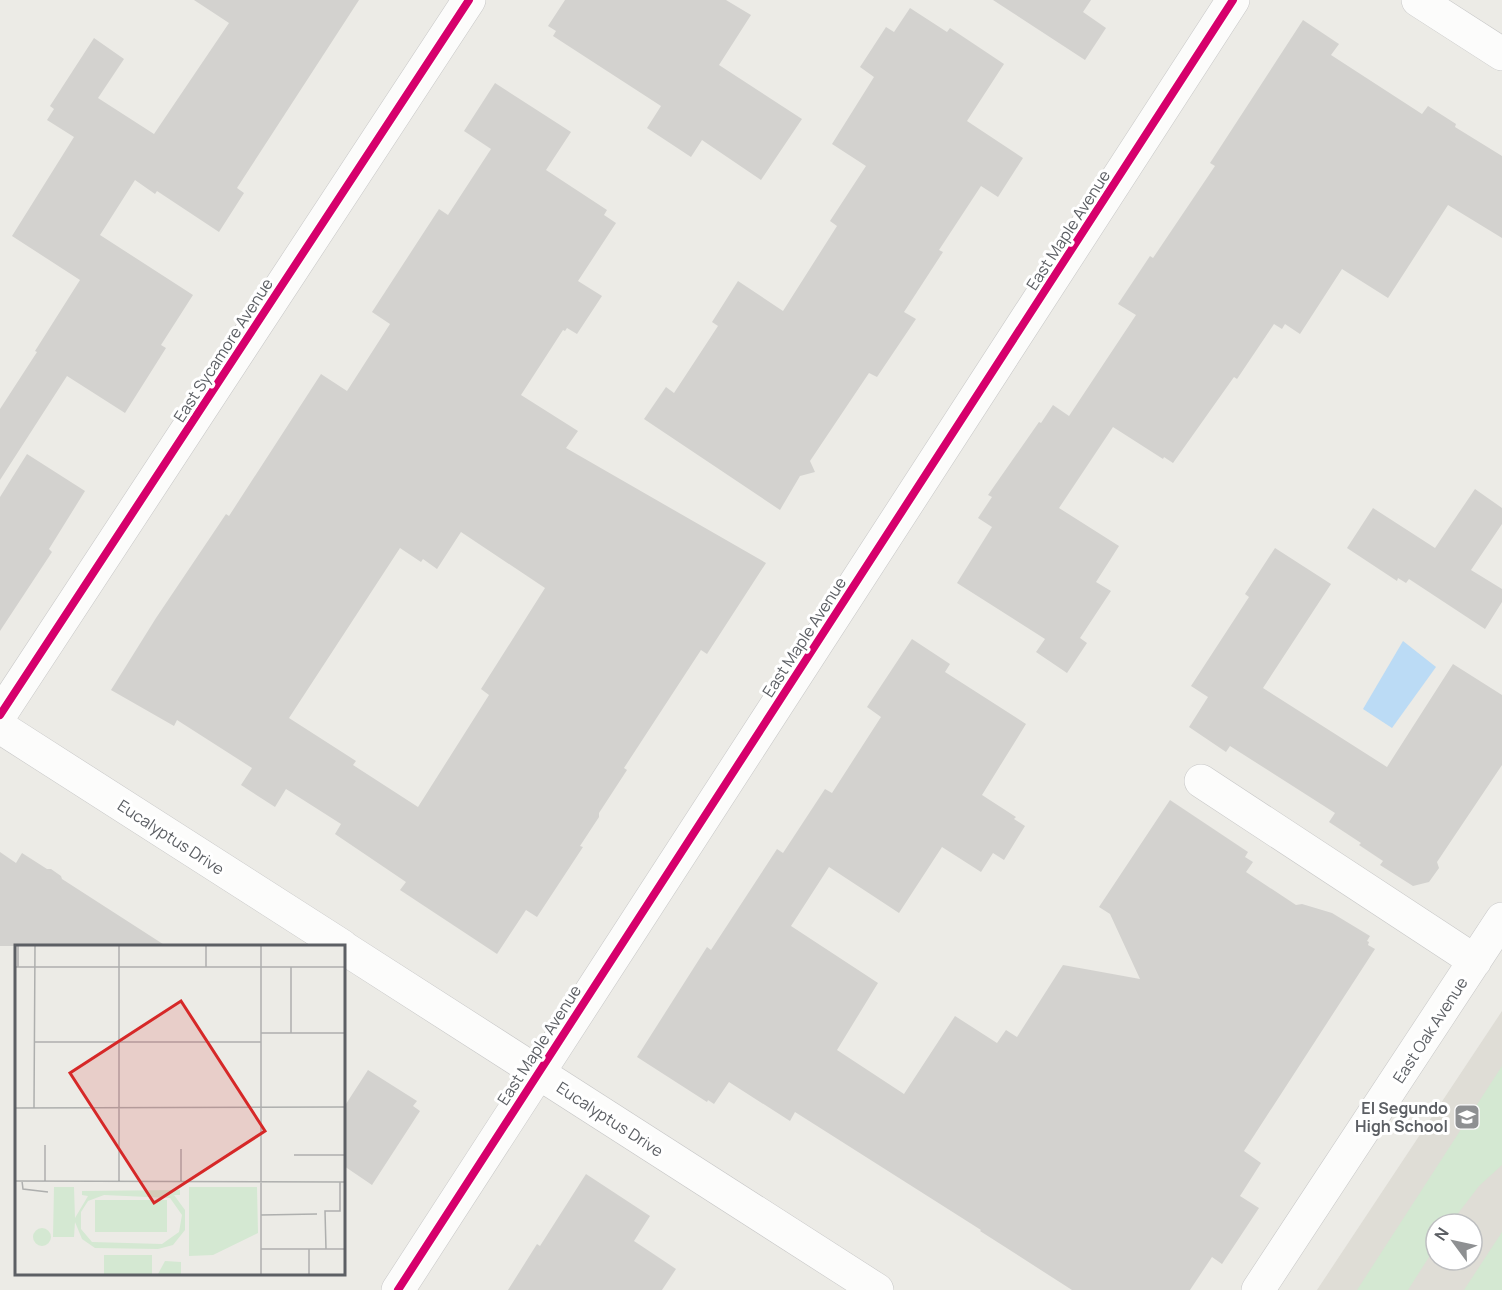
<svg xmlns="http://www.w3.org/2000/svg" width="1502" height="1290" viewBox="0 0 1502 1290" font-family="Manrope,sans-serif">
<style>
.education{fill:#dfddd6;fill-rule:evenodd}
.green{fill:#d4e8d2}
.water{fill:#bbdbf5}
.building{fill:#d3d2cf;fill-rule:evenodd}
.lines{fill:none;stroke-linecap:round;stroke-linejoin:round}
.minor-casing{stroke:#c7c7c7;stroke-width:34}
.minor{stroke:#fcfcfb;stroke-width:33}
.cycleway-casing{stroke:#fff;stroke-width:11}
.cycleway{stroke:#d6006c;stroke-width:8}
.labels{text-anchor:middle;stroke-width:6;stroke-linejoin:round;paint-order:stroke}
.street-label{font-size:16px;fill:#5c5f64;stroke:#fff}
.poi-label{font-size:16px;font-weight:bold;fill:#5c5f64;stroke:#fff;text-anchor:end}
.inset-road{fill:none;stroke:#aeafae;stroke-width:1.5}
.view{fill:#d62828;fill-opacity:0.15;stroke:#d62828;stroke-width:3}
.inset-edge{fill:none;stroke:#5c5f64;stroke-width:3}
</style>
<rect width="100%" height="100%" fill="#ecebe6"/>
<!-- education -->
<path class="education" d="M1502 1011V1290H1317ZM1436 1224H1472V1260H1436Z"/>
<!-- green -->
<path class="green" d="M1502 1066V1165L1479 1186 1450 1224H1436V1246L1408 1290H1357Z
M1502 1232V1290H1464Z"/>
<!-- water -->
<path class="water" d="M1403 641 1436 667 1392 728 1363 709Z"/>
<!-- building -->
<path class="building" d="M194 0H359L237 188 244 193 219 232 157 191 155 194 135 180 100 235 193 295 161 345 166 348 125 413 67 376 0 480V409L37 352 35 351 80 280 12 236 74 137 47 120 54 109 50 106 94 38 124 59 98 98 154 134 229 23Z
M565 0H726L751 15 719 65 802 119 761 180 702 140 691 157 647 128 661 106 553 36 556 31 548 26Z
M993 0H1091L1083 12 1106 28 1085 60Z
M910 8 947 32 950 28 1004 64 967 121 1023 158 998 197 981 186 939 250 943 252 904 312 916 319 877 377 869 373 810 461 815 472 800 476 780 510 644 419 666 387 674 393 718 326 712 322 738 281 783 311 837 226 830 221 866 166 832 144 874 77 860 67 886 27 894 32Z
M1303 20 1339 44 1331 55 1422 114 1428 106 1456 124 1455 127 1502 156V238L1448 205 1388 298 1342 269 1300 334 1285 324 1282 329 1274 324 1237 379 1234 377 1173 463 1164 457 1163 459 1113 427 1059 508 1119 546 1096 582 1111 591 1080 638 1087 643 1067 673 1036 652 1045 639 957 583 992 527 978 518 992 497 988 495 1039 422 1041 423 1053 405 1069 416 1136 315 1118 304 1150 256 1153 258 1215 166 1210 163Z
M495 83 571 132 546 170 607 210 604 215 616 223 578 281 602 296 577 334 567 328 565 331 563 330 521 395 578 431 566 448 766 563 707 654 701 650 624 768 627 770 599 813V817L580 846 583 847 537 917 526 910 497 954 400 890 406 882 335 834 341 824 286 789 275 807 241 785 252 768 177 720 174 726 111 690 156 618 226 514 229 516 321 374 347 391 390 324 372 312 439 209 448 215 491 149 464 131ZM461 532 545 588 481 689 489 695 418 807 353 765 356 761 289 718 400 548 421 562 423 559 437 569Z
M27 454 85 491 49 549 52 552 0 631V497Z
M1475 489 1502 508V524L1471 570 1502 589V602L1485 629 1409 579 1406 583 1398 578 1397 581 1347 548 1373 508 1435 548Z
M1275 548 1331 584 1263 688 1387 767 1453 664 1502 695V765L1437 862 1439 868 1429 882 1413 886 1380 865 1383 861 1359 845 1361 843 1329 822 1335 813 1230 746 1226 752 1189 727 1208 697 1191 686 1249 597 1245 594Z
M912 639 950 664 945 672 1026 724 982 795 1016 817 1014 819 1025 826 1004 860 993 853 981 872 942 847 899 913 829 867 791 926 878 983 837 1050 904 1094 955 1016 997 1043 1006 1030 1017 1037 1063 965 1140 979 1110 914 1099 907 1170 800 1248 852 1245 857 1253 862 1246 872 1296 905 1302 904 1332 913 1370 936 1367 941 1369 942 1368 945 1375 949 1244 1151 1261 1163 1240 1196 1259 1208 1222 1264 1212 1257 1190 1290H1072L980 1231 981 1230 795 1112 790 1121 729 1082 714 1104 708 1100 707 1102 637 1057 707 947 711 950 777 849 783 853 825 789 832 793 881 717 867 707Z
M0 852 16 863 22 853 47 869H51L61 876 62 879 166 946H0Z
M368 1070 417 1101 413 1106 420 1111 372 1185 344 1166V1107Z
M586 1174 650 1216 634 1241 676 1269 662 1290H508L537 1244 540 1246Z"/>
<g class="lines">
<!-- minor casing -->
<g class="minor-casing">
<path id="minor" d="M1418 0 1502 54
M0 715 469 0
M0 727 342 946
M1201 781 1475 961
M344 948 877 1290
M398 1290 1233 0
M1258 1290 1502 919"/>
</g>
<!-- minor -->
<use href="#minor" class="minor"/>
<!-- cycleway casing -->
<g class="cycleway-casing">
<path id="cycleway" d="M0 715 469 0
M398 1290 1233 0"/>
</g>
<!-- cycleway -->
<use href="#cycleway" class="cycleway"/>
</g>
<!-- icons -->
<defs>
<g id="school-square" transform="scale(1.35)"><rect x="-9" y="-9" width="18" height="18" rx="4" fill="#8e9092" stroke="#fff"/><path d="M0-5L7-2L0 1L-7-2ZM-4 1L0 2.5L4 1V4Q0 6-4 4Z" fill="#fff"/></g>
</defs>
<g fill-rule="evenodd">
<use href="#school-square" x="1467" y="1117"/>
</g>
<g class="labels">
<!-- street labels -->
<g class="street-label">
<text transform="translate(1068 230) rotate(-57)" y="6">East Maple Avenue</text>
<text transform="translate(223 350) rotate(-57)" y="6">East Sycamore Avenue</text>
<text transform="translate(804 637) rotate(-57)" y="6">East Maple Avenue</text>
<text transform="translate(171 837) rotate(33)" y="6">Eucalyptus Drive</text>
<text transform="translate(1430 1030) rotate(-57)" y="6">East Oak Avenue</text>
<text transform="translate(539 1045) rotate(-57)" y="6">East Maple Avenue</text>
<text transform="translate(610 1119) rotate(33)" y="6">Eucalyptus Drive</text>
</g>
<!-- poi labels -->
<g class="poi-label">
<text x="1448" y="1114">El Segundo<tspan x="1448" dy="18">High School</tspan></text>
</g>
</g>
<!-- overview -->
<g transform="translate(15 945)">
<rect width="330" height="330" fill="#ecebe6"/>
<path d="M39 242H59L60 273 73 251 67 250V246L165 245V250H159L170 265V285L158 300 143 304 80 303 67 294 60 277 59 292H38ZM89 250 155 253 167 270 164 287 147 299 77 297 66 284V267L73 256ZM174 242H242L243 288 198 310 174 311ZM80 255H152V287H80ZM18 292a9 9 0 1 1 18 0a9 9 0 1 1-18 0ZM89 310H137V329H89ZM150 316 166 317V329H143Z" fill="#d4e8d2" fill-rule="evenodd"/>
<path class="inset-road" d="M191 1V22M246 1V329M0 22H330M3 22V1M276 22V88M246 88H330M19 97H246M0 163 330 162M19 163 20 1M279 210H330M0 236 330 237M7 236 8 244 33 247M30 236V200M104 237V1M166 237V204M246 270 302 269M246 304H330M294 304V329M311 304 310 266H325V237"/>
<path class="view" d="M166 56 250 186 139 258 55 128Z"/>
<rect width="330" height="330" class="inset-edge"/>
</g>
<!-- north arrow -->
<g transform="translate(1454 1242) rotate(303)"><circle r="28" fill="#ffffff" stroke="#bebfc1" stroke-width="1.5"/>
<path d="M0-4.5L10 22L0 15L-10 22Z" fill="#8e9092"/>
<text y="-9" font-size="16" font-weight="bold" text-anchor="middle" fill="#5c5f64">N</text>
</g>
</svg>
